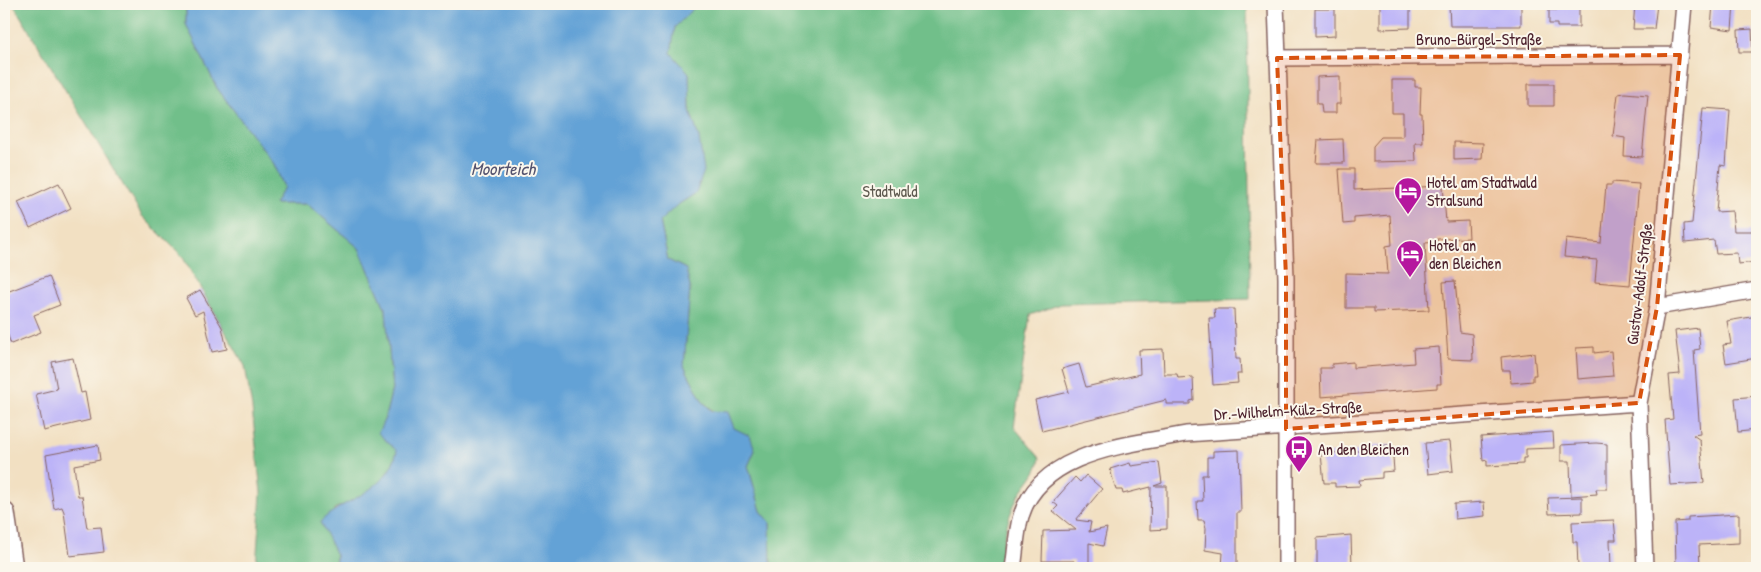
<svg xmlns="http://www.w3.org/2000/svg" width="1761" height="572" viewBox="0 0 1761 572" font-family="'Patrick Hand',sans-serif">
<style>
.forest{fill:#71bf8a;stroke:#5e6f5a}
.water{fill:#64a2d6;stroke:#576080}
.building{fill:#bcb3f8}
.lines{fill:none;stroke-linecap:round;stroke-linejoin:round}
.street-casing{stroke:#856360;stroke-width:18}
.secondary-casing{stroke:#856360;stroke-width:24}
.street{stroke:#fff;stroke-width:15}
.secondary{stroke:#fff;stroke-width:21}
.marked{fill:#d8530f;fill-opacity:0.2;stroke:#d8530f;stroke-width:4;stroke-dasharray:10 6;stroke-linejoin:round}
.labels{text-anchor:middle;stroke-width:4;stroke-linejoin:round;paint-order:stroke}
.street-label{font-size:16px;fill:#4a1f2b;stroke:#fbf7ec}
.poi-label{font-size:16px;fill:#4a1f2b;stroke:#fbf7ec;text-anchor:start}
.park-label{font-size:16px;fill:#5e594f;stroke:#fbf7ec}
.water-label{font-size:18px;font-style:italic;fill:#54536f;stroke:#fbf7ec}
</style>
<rect width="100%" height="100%" fill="#fbf7ec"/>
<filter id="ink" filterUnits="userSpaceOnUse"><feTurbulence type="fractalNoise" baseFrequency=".02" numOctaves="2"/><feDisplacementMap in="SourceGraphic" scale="10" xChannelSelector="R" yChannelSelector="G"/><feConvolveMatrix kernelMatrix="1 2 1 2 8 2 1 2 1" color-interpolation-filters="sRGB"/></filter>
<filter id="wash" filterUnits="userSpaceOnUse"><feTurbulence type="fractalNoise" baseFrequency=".0096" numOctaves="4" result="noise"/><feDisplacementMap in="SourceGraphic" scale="20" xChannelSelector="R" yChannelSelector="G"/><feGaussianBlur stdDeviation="1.12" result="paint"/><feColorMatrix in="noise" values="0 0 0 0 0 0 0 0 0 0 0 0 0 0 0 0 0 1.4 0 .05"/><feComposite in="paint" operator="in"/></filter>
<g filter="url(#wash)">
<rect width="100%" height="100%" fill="#f2e0c2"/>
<!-- forest -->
<path class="forest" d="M13 4H186V24L217 88 274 164 284 187 274 204H307L359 248 386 310 392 389 385 418 379 433 397 451C389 483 362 497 334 509L336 568H256L261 493 252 408 245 366 182 256 142 216Z
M695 4H1247L1250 299 1061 304 1030 315 1014 427 1040 458C1038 475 1023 485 1016 501 1006 520 1002 547 1000 568H771L770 522 761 511 748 466 755 450 734 428 703 402 684 366 690 287 686 269 668 260 660 220 676 206 696 193 699 138 690 110 689 73 670 53 675 27 692 10Z"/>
<!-- water -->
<path class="water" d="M186 4H695L692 10 675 27 671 53 689 73 690 110 699 138 704 171 696 193 676 206 660 221 668 260 686 269 690 287 684 366 703 402 712 411 728 412 734 428 750 436 755 450 748 466 761 511 770 522 771 568H336V555L320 522C347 496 387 493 397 451L378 433 385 418 392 389 386 310 359 248 307 204H274L284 187 274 164 217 88 186 24Z"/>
<g id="blocks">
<!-- building -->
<path class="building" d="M1380 4H1410V28L1380 29Z
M1449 4H1521V26H1450Z
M1635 4H1657L1654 29H1633Z
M1713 4H1734L1732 30 1711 27Z
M1558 5H1579V27H1557V24H1549V10H1557Z
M1315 9H1335V36L1315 37Z
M1752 29 1753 52H1739L1738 30Z
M1340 76V104H1336V113H1322L1321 104H1317V77Z
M1392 80H1415V87H1421L1420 114H1422L1423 143H1415L1416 161 1373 162V146L1381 137H1403V113H1392Z
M1528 84H1554V106H1528Z
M1625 93 1648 95 1642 157 1624 156 1625 138 1613 136 1618 94Z
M1703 108 1730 110 1726 166 1720 165 1716 212 1732 211 1734 231H1757V262L1738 264 1737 253 1716 254 1714 240 1685 243 1684 224 1692 223Z
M1343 139 1344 163H1316L1318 140Z
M1454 142 1483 143 1482 159 1454 160Z
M1339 169H1354V190L1443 186 1446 222 1468 221 1469 238 1437 239V242L1425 243 1429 310 1374 312V308H1346V273L1388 274 1386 246 1392 245 1390 215 1354 218V223L1343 224Z
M1612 182 1639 184 1630 285 1595 282 1597 260 1564 257 1566 239 1601 243 1606 185H1612Z
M59 183 71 208 30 228 18 202Z
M49 276 60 305 34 315 41 332 11 344 4 325V293Z
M1455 281 1460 332 1472 334 1473 360 1448 359 1443 282Z
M200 290 222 327 227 349 212 352 203 311 195 315 186 298Z
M1214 309H1234L1236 359H1240L1241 374H1237L1238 383 1213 385 1209 318H1215Z
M1757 316V358L1726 363 1723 345 1731 344 1727 321Z
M1698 328 1700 349 1694 350 1700 434 1693 435 1700 440 1704 483 1670 485 1665 420 1673 419 1669 375 1680 374 1675 331Z
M1439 347 1441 384H1437V388L1321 397 1320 368H1332V364L1353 362V368L1414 363 1413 349Z
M1594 347V353L1611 351 1613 376 1578 379 1576 348Z
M1163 349 1164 374H1177L1178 378 1193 377 1194 400 1190 401V404H1166V400L1042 431 1035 400 1069 392 1062 369 1079 364 1086 387 1140 374 1139 350Z
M1534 353 1536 375H1533V381L1511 383 1510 370H1502L1501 357Z
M73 358 81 393 85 392 90 420 44 431 36 394 57 389 52 362Z
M1757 396V430L1738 432 1735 398Z
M1553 432 1554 448 1526 449V458H1523V464L1487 466V460L1483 461 1481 437Z
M1450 441 1453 471 1428 474 1425 443Z
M1596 443 1607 444V489H1596L1597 494 1571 496 1570 461H1561V445Z
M98 445 100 460 74 465 78 496H82L87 528 101 527 104 552 70 556 64 512 62 507 54 509 46 455Z
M1392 445 1394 471 1382 472V478L1359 480 1360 486 1335 487V483H1324L1321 454 1369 450 1368 446Z
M1239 450 1241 512H1237V567H1222L1223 553 1205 550 1206 528 1204 520H1198L1197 501H1203L1202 475H1207V457H1213V451Z
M1159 462 1162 483 1154 486H1167V529L1150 530 1151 487 1123 494 1122 490H1116L1110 469 1130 463 1131 466Z
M1086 475 1102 489 1076 520 1091 522 1089 532 1107 528 1103 546 1089 543V568H1074V561H1042L1043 531 1076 530 1053 511 1058 506 1053 502 1075 477 1080 482Z
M1582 497V513L1549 514 1548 498Z
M1484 502 1485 516 1455 519 1454 504Z
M1739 514V543L1699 545 1700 567 1676 568 1675 522 1688 521V517Z
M1614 520 1616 540H1610L1611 568H1578L1577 542H1573L1572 522Z
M1351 535 1352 568H1317V538Z"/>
</g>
</g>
<g filter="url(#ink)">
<use href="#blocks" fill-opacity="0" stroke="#856360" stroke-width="1"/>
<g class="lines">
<!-- street casing -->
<g class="street-casing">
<path id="street" d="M1276 4 1286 278V568
M1277 58 1680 55
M1657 307 1757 290
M1013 568C1016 551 1016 532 1021 516 1042 450 1130 445 1186 434L1639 403
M1645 568 1639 403 1657 307 1684 4"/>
</g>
<!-- secondary casing -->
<g class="secondary-casing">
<path id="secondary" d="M4 513 12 568"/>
</g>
<!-- street -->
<use href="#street" class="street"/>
<!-- secondary -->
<use href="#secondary" class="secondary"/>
</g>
</g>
<!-- marked area -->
<path class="marked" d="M1680 55 1657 307 1639 403 1286 429V278L1277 58Z"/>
<!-- icons -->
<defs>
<g id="hotel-pin" transform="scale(1.4375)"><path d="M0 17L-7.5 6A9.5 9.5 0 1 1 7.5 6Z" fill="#b5179e" stroke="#fbf7ec"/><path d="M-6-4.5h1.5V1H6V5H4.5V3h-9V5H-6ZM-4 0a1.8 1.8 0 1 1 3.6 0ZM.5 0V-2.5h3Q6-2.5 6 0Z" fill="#fff"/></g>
<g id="bus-pin" transform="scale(1.4375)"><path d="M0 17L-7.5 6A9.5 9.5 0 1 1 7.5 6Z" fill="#b5179e" stroke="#fbf7ec"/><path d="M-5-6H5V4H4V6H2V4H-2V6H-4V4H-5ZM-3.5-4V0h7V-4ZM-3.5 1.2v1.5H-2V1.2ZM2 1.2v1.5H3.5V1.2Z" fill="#fff"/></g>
</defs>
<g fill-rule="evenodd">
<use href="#hotel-pin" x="1408" y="191"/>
<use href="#hotel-pin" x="1410" y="254"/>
<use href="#bus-pin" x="1299" y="449"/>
</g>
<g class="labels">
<!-- street labels -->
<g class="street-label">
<text x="1479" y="45">Bruno-Bürgel-Straße</text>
<text transform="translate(1639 284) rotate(-83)" y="6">Gustav-Adolf-Straße</text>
<text transform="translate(1288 410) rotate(-3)" y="6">Dr.-Wilhelm-Külz-Straße</text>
</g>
<!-- poi labels -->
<g class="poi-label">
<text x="1427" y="188">Hotel am Stadtwald<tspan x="1427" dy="18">Stralsund</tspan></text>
<text x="1429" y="251">Hotel an<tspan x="1429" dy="18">den Bleichen</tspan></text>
<text x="1318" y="455">An den Bleichen</text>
</g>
<!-- park labels -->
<g class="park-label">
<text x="890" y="197">Stadtwald</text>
</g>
<!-- water labels -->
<g class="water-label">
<text x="503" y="175">Moorteich</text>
</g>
</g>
<!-- margin -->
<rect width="1761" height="572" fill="none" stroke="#fbf7ec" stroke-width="20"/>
</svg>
